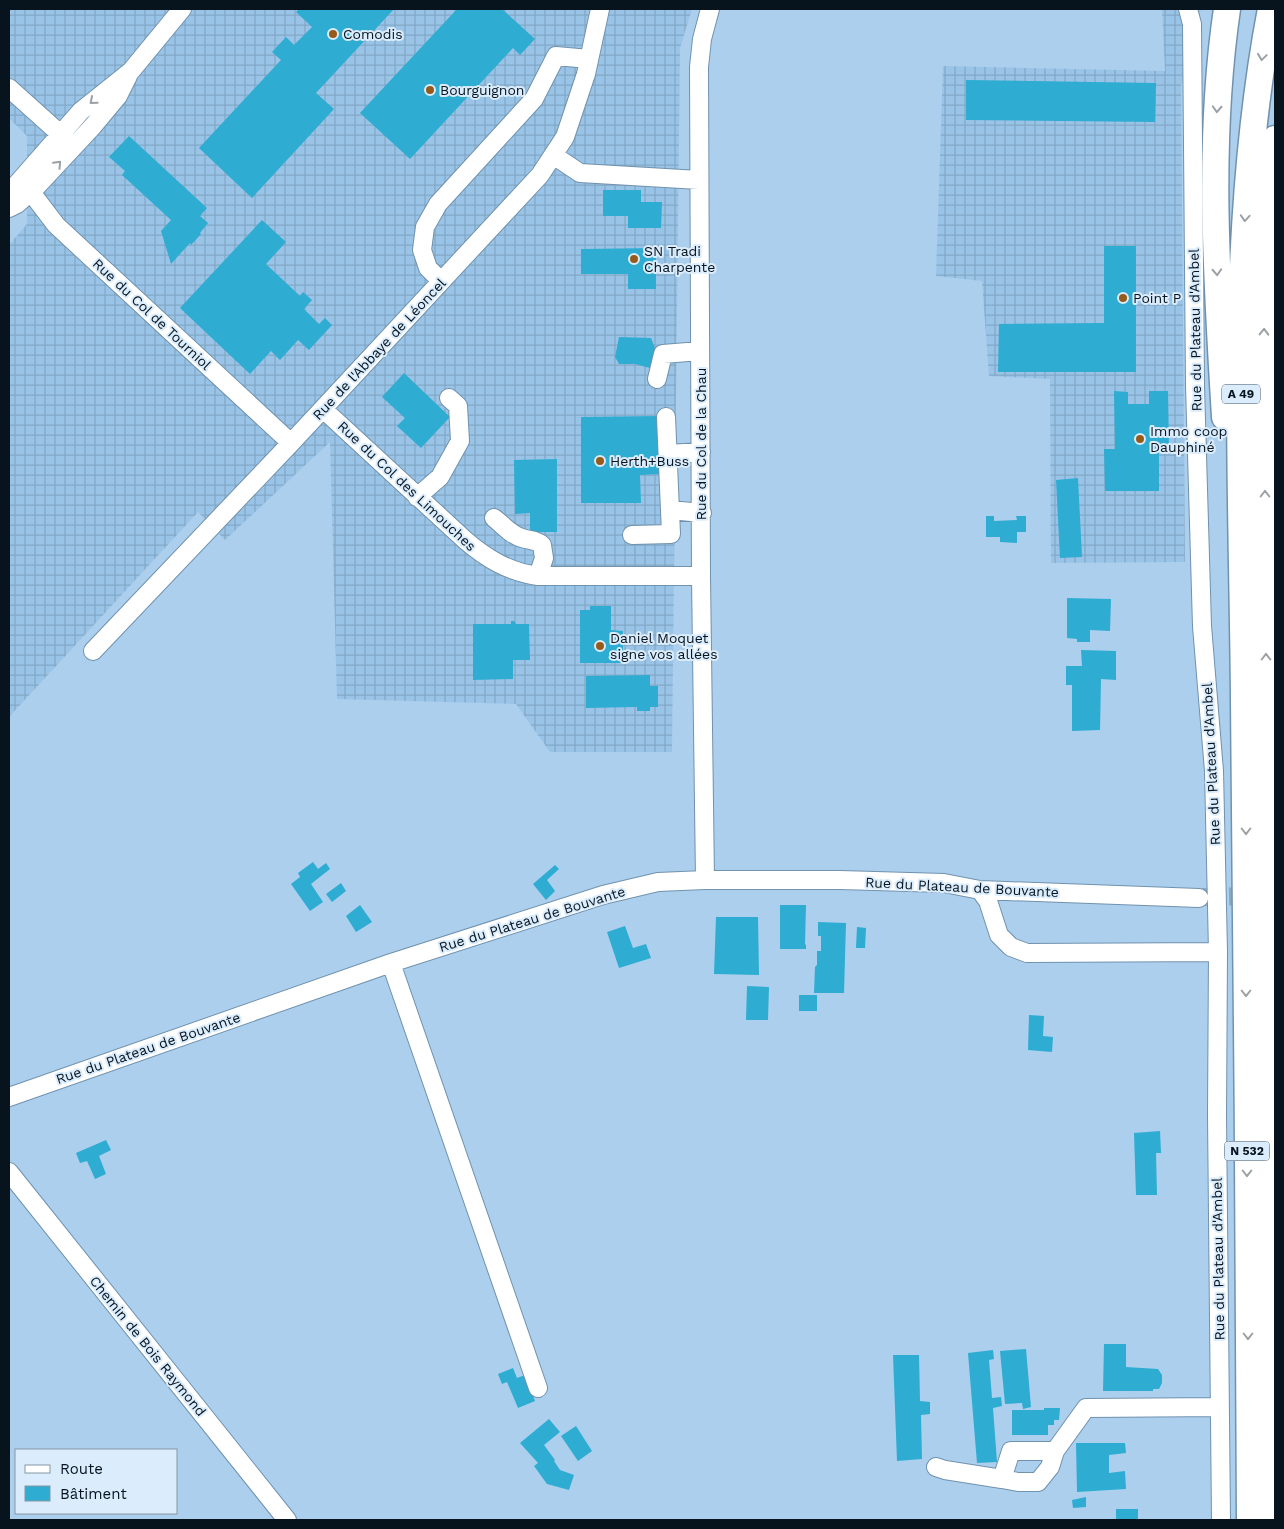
<svg xmlns="http://www.w3.org/2000/svg" width="1284" height="1529" viewBox="0 0 1284 1529" font-family="'Work Sans',sans-serif">
<style>
.industrial{fill:url(#industrial-grid)}
.building{fill:#2eacd2}
.lines{fill:none;stroke-linecap:round;stroke-linejoin:round}
.minor-tunnel{stroke:#8aaac4;stroke-width:18;stroke-dasharray:18 9;stroke-linecap:butt}
.minor-casing{stroke:#7092ae;stroke-width:20}
.highway-casing{stroke:#7092ae;stroke-width:29}
.minor{stroke:#fff;stroke-width:18}
.highway{stroke:#fff;stroke-width:26}
.oneway{stroke:#9ca1a5}
.poi-dot{fill:#965b1a;stroke:#dbedfd;stroke-width:2}
.labels{text-anchor:middle;stroke-width:4;stroke-linejoin:round;paint-order:stroke}
.shield{fill:#dbedfd;stroke:#475561;stroke-width:1}
.shield-label{font-size:12px;font-weight:bold;fill:#07141e}
.poi-label{font-size:14px;fill:#07141e;stroke:#dbedfd;text-anchor:start}
.street-label{font-size:14px;fill:#07141e;stroke:#dbedfd}
</style>
<defs>
<pattern id="industrial-grid" width="8" height="8" patternUnits="userSpaceOnUse" patternTransform="scale(1.25)"><rect width="8" height="8" fill="#9ac4e7"/><path d="M0 4h8M4 0v8" fill="none" stroke="#83a8c6"/></pattern>
</defs>
<rect width="100%" height="100%" fill="#abcfed"/>
<!-- industrial -->
<path class="industrial" d="M9 9H692L680 48 672 752H550L516 704 337 699 330 442 225 540 198 512 9 717V245L27 224V136L9 118Z
M1162 9H1201L1181 85 1185 562 1051 563 1050 379 989 376 982 281 936 276 943 66 1165 71Z"/>
<!-- building -->
<path class="building" d="M299 9H394L316 93 334 109 252 198 199 148 281 60 272 52 286 37 294 45 312 27 296 12Z
M457 9H502L535 39 520 55 513 48 410 159 360 113Z
M966 80 1156 83 1155 122 966 120Z
M129 136 207 208 200 216 208 223 200 233 201 234 191 245 190 243 171 264 161 231 171 220 122 175 125 171 109 157Z
M603 190H641V202H662L661 228H628V216H603Z
M262 220 286 242 266 264 300 296 303 292 312 300 304 309 319 324 325 318 332 325 309 350 298 340 280 360 271 351 250 374 180 308Z
M1104 246H1136V372H998L999 324 1104 323Z
M656 248V289H628V274H581V249Z
M619 337 651 338 655 348 650 368 635 364H619L615 357Z
M404 373 450 417 421 448 397 426 405 418 382 397Z
M1114 391 1128 392V404H1149V391H1168L1169 449H1159V491H1105L1104 449H1115Z
M660 416V474L640 475 641 503H581V417Z
M557 459V532H530V513L515 514 514 460Z
M1078 478 1082 557 1060 558 1056 480Z
M986 516H994V521L1017 520 1016 516H1026V532H1017V543L1000 542V537H986Z
M1067 598 1111 599 1110 631 1090 630V642H1077V639L1067 638Z
M590 606H611V630L623 631V663H580V610H590Z
M511 621H514L516 624H529L530 660H513V679L473 680V624H511Z
M1081 650 1116 651V680L1101 679 1100 730 1072 731V685H1066V666H1082Z
M650 675V686H658V707H650V711H637V707L586 708V676Z
M313 862 318 869 326 863 330 869 311 884 323 902 310 911 291 884 300 877 298 873Z
M555 865 559 869 547 880 555 891 546 900 533 884Z
M341 883 346 891 332 902 326 894Z
M360 905 372 922 356 932 346 916Z
M780 905H806L805 944 806 945V949H780Z
M716 917H758L759 975 714 974Z
M818 922 846 923 844 993H814L815 967 817 965V951H821V936H818Z
M625 926 633 948 646 944 651 958 619 968 607 932Z
M857 927 866 928 865 948H856Z
M747 986 769 987 768 1020H746Z
M799 995H817V1011H799Z
M1029 1015 1044 1016 1043 1036 1053 1037 1052 1052 1028 1050Z
M1160 1131 1161 1153H1156L1157 1195H1136L1134 1133Z
M106 1140 111 1150 99 1156 106 1174 95 1179 87 1161 80 1163 76 1153Z
M1104 1344H1126V1367L1158 1369 1162 1375V1383L1159 1389H1153V1391H1103Z
M1026 1349 1031 1407 1023 1409 1022 1403 1005 1404 1000 1351Z
M993 1350 994 1359 989 1360 992 1398 1001 1397 1002 1406 993 1408 997 1462 977 1463 968 1353Z
M893 1355H919L920 1401 930 1402V1414L921 1415 922 1459 897 1461Z
M513 1368 517 1378 525 1375 535 1401 518 1408 507 1382 502 1384 498 1374Z
M1044 1408H1060L1059 1420H1054V1425H1048V1435H1012V1410H1044Z
M549 1419 560 1432 544 1445 555 1460 554 1461 560 1470 574 1475 569 1490 547 1484 534 1466 538 1463 520 1443Z
M576 1426 592 1451 578 1461 561 1436Z
M1076 1443H1125L1126 1453 1109 1455V1473L1125 1471 1126 1489 1077 1492Z
M1086 1497V1507L1073 1508 1072 1500Z
M1116 1509H1138V1520H1117L1116 1519Z"/>
<g class="lines">
<!-- minor-tunnel -->
<path class="minor-tunnel" d="M1202 897 1256 896"/>
<!-- minor casing -->
<g class="minor-casing">
<path id="minor" d="M1188 9 1192 24 1195 386 1202 626 1214 771 1218 952 1217 1115 1221 1520
M9 88 68 141
M553 155 580 173 699 180
M21 179 56 225 291 443
M9 193 81 111 131 71 182 9
M9 208 17 204 37 186 93 126 118 96 128 76
M441 281 428 268 422 250 425 227 438 204 534 99 556 56 589 59
M657 379 663 354 700 351
M323 409 465 540C487 559 509 572 538 576H701
M668 454 701 452
M417 497 440 477 460 441 458 406 449 398
M670 510 702 513
M494 518C503 525 511 535 522 538 530 541 535 539 542 545L544 558 538 576
M632 535 671 534 666 417
M93 651 291 443 540 175 565 137 586 74 600 9
M705 880 701 576 699 67 702 39 710 9
M980 890 988 901 999 935 1011 947 1027 953 1218 952
M391 963 538 1388
M9 1097 391 963 603 895 658 882 705 880H840L944 883 980 890 1199 898
M9 1172 287 1520
M936 1467 945 1470 1002 1479 1011 1451H1055L1086 1408 1220 1407
M1002 1479 1018 1482H1038L1050 1467 1055 1451"/>
</g>
<!-- highway casing -->
<g class="highway-casing">
<path id="highway" d="M1225 417C1217 281 1207 145 1227 9
M1250 1520C1248 1246 1248 973 1244 699 1242 470 1228 234 1271 9
M1273 1520 1264 328 1267 246 1275 139"/>
</g>
<!-- minor -->
<use href="#minor" class="minor"/>
<!-- highway -->
<use href="#highway" class="highway"/>
</g>
<!-- one-way arrows -->
<defs><path id="oneway-chevron" d="M-2-3.5L2.5 0L-2 3.5" fill="none" stroke-width="1.6" stroke-linecap="round" stroke-linejoin="round" transform="scale(1.25)"/></defs>
<g class="oneway">
<use href="#oneway-chevron" transform="translate(1262 57) rotate(98)"/>
<use href="#oneway-chevron" transform="translate(93 101) rotate(139)"/>
<use href="#oneway-chevron" transform="translate(1217 109) rotate(93)"/>
<use href="#oneway-chevron" transform="translate(58 164) rotate(-47)"/>
<use href="#oneway-chevron" transform="translate(1245 218) rotate(94)"/>
<use href="#oneway-chevron" transform="translate(1217 272) rotate(87)"/>
<use href="#oneway-chevron" transform="translate(1264 332) rotate(-89)"/>
<use href="#oneway-chevron" transform="translate(1265 494) rotate(-90)"/>
<use href="#oneway-chevron" transform="translate(1266 657) rotate(-90)"/>
<use href="#oneway-chevron" transform="translate(1246 831) rotate(90)"/>
<use href="#oneway-chevron" transform="translate(1246 993) rotate(90)"/>
<use href="#oneway-chevron" transform="translate(1247 1173) rotate(90)"/>
<use href="#oneway-chevron" transform="translate(1248 1336) rotate(90)"/>
</g>
<!-- markers -->
<g class="poi-dot">
<circle cx="333" cy="34" r="5"/>
<circle cx="430" cy="90" r="5"/>
<circle cx="634" cy="259" r="5"/>
<circle cx="1123" cy="298" r="5"/>
<circle cx="1140" cy="439" r="5"/>
<circle cx="600" cy="461" r="5"/>
<circle cx="600" cy="646" r="5"/>
</g>
<g class="labels">
<!-- shield labels -->
<g class="shield">
<rect x="1222" y="384.5" width="38" height="19" rx="4"/>
<rect x="1224.5" y="1141.5" width="45" height="19" rx="4"/>
</g>
<g class="shield-label">
<text x="1241" y="398">A 49</text>
<text x="1247" y="1155">N 532</text>
</g>
<!-- poi labels -->
<g class="poi-label">
<text x="343" y="39">Comodis</text>
<text x="440" y="95">Bourguignon</text>
<text x="644" y="256">SN Tradi<tspan x="644" dy="16">Charpente</tspan></text>
<text x="1133" y="303">Point P</text>
<text x="1150" y="436">Immo coop<tspan x="1150" dy="16">Dauphiné</tspan></text>
<text x="610" y="466">Herth+Buss</text>
<text x="610" y="643">Daniel Moquet<tspan x="610" dy="16">signe vos allées</tspan></text>
</g>
<!-- street labels -->
<g class="street-label">
<text transform="translate(152 314) rotate(43)" y="5">Rue du Col de Tourniol</text>
<text transform="translate(1195 330) rotate(-91)" y="5">Rue du Plateau d'Ambel</text>
<text transform="translate(379 349) rotate(-47)" y="5">Rue de l'Abbaye de Léoncel</text>
<text transform="translate(701 444) rotate(-90)" y="5">Rue du Col de la Chau</text>
<text transform="translate(407 486) rotate(43)" y="5">Rue du Col des Limouches</text>
<text transform="translate(1211 764) rotate(-93)" y="5">Rue du Plateau d'Ambel</text>
<text transform="translate(962 887) rotate(3)" y="5">Rue du Plateau de Bouvante</text>
<text transform="translate(532 919) rotate(-17)" y="5">Rue du Plateau de Bouvante</text>
<text transform="translate(148 1048) rotate(-19)" y="5">Rue du Plateau de Bouvante</text>
<text transform="translate(1218 1259) rotate(-91)" y="5">Rue du Plateau d'Ambel</text>
<text transform="translate(148 1346) rotate(51)" y="5">Chemin de Bois Raymond</text>
</g>
</g>
<!-- border -->
<rect width="1284" height="1529" fill="none" stroke="#07141e" stroke-width="20"/>
<!-- legend -->
<rect x="15" y="1449" width="162" height="65" fill="#dbedfd" stroke="#8696a4"/>
<rect x="25" y="1465" width="25" height="8" fill="#ffffff" stroke="#8696a4"/>
<text x="60" y="1474" font-size="15" fill="#07141e">Route</text>
<rect x="25" y="1486" width="25" height="15" fill="#2eacd2" stroke="#8696a4"/>
<text x="60" y="1499" font-size="15" fill="#07141e">Bâtiment</text>
</svg>
